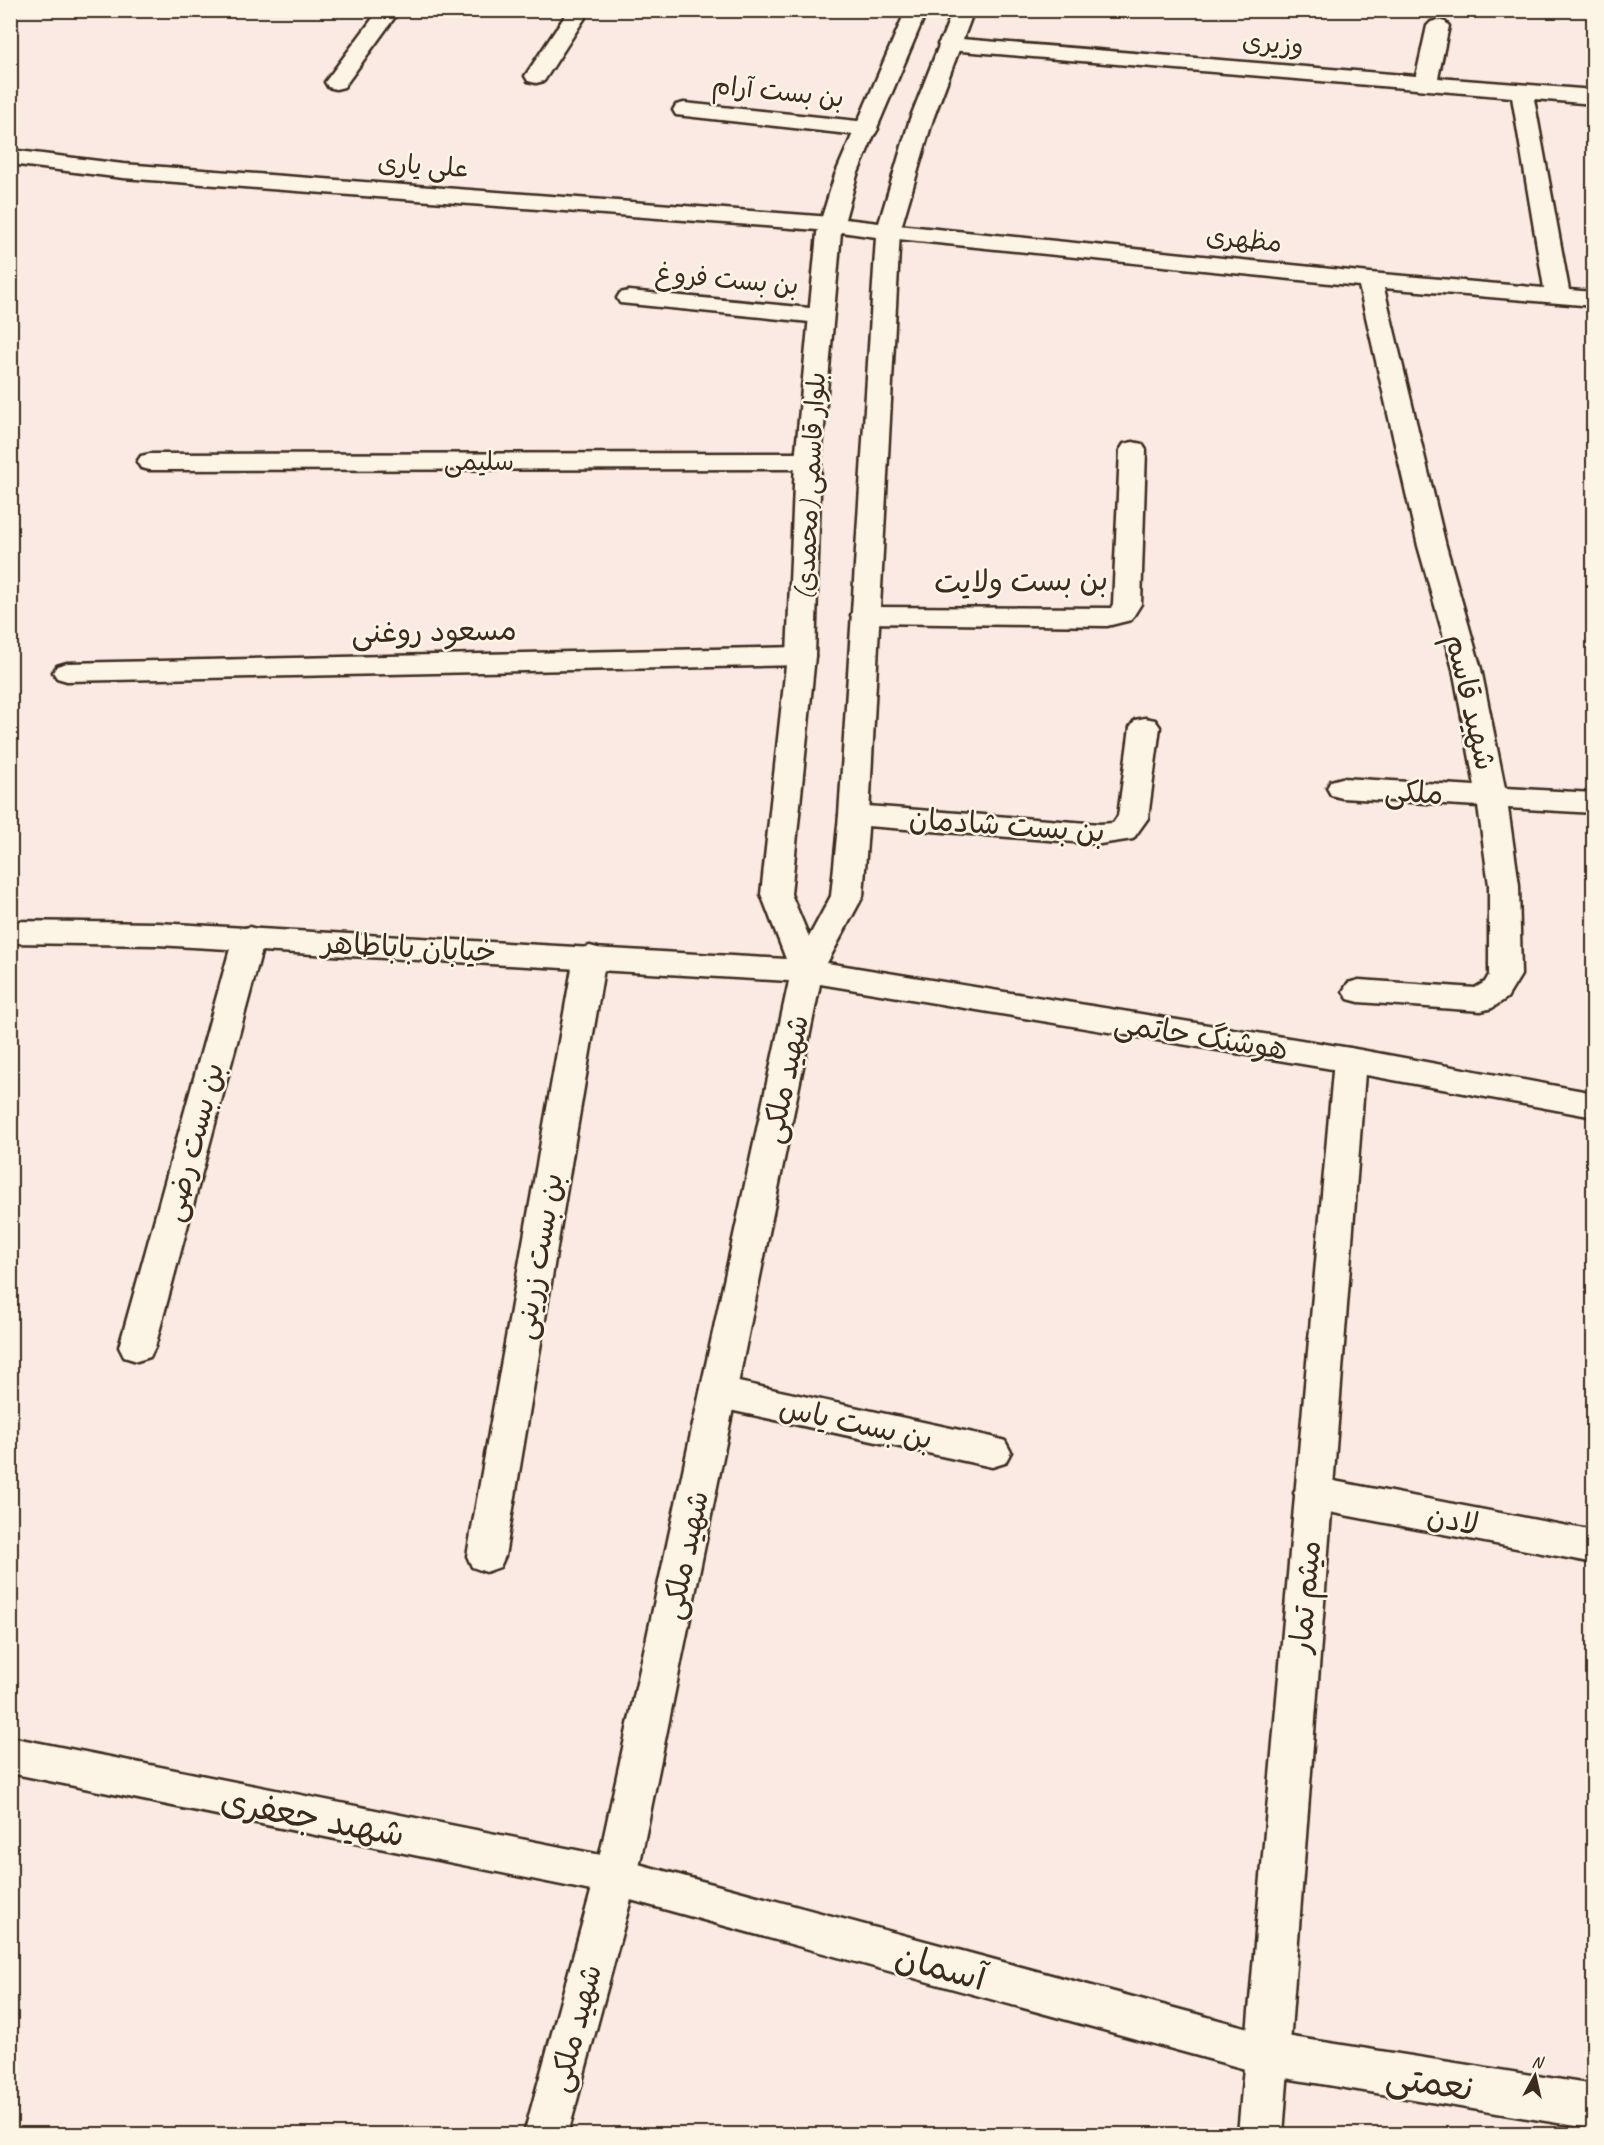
<svg xmlns="http://www.w3.org/2000/svg" width="1604" height="2145" viewBox="0 0 1604 2145" font-family="Caveat,'Playpen Sans Arabic',sans-serif">
<style>
.lines{fill:none;stroke-linecap:round;stroke-linejoin:round}
.minor-casing{stroke:#3b2a1e;stroke-width:5}
.tertiary-casing{stroke:#3b2a1e;stroke-width:5}
.secondary-casing{stroke:#3b2a1e;stroke-width:5}
.minor{fill:#fcf5e5;fill-rule:evenodd}
.tertiary{fill:#fcf5e5;fill-rule:evenodd}
.secondary{fill:#fcf5e5;fill-rule:evenodd}
.labels{text-anchor:middle;stroke-width:5;stroke-linejoin:round;paint-order:stroke}
.far-street-label{font-size:26px;fill:#3b2a1e;stroke:#fcf5e5}
.street-label{font-size:30px;fill:#3b2a1e;stroke:#fcf5e5}
.near-street-label{font-size:36px;fill:#3b2a1e;stroke:#fcf5e5}
</style>
<rect width="100%" height="100%" fill="#fbeae3"/>
<filter id="ink" filterUnits="userSpaceOnUse"><feTurbulence type="fractalNoise" baseFrequency=".0167" numOctaves="2"/><feDisplacementMap in="SourceGraphic" scale="12" xChannelSelector="R" yChannelSelector="G"/><feConvolveMatrix kernelMatrix="1 2 1 2 8 2 1 2 1" color-interpolation-filters="sRGB"/></filter>
<g filter="url(#ink)">
<g class="lines">
<!-- minor casing -->
<g class="minor-casing">
<path id="minor" d="M379 10H400L344 87 336 89 328 87 325 82Z
M569 10H590L544 81 536 83 528 81 525 76Z
M1438 20 1445 22 1449 26 1438 78 1594 90V104L1534 99 1569 290 1594 292V306L1384 288 1446 546 1481 669 1505 788 1594 793V813L1508 808 1519 885 1521 975 1507 998 1492 1008 1481 1011 1359 1002 1348 999 1343 991 1348 983 1359 980 1475 988 1485 982 1489 975V885L1478 806 1342 798 1331 795 1327 788 1331 781 1342 778 1475 786 1453 669 1418 546 1359 286 888 238 880 236 876 231 880 226 888 224 1370 273 1544 288 1512 97 949 50 941 49 938 44 941 39 949 38 1416 76 1427 26 1431 22Z
M684 103 867 122 875 124 878 129 875 134 867 136 676 115 673 110 676 105Z
M629 291 820 309 829 311 832 316 829 321 820 323 620 303 617 298 620 293Z
M1133 442 1142 444 1146 450 1141 604 1131 620 1107 626 865 623 855 621 851 615 855 609 865 607 1111 608 1113 604 1120 450 1124 444Z
M808 453 817 455 821 461 817 467 808 469 150 470 141 468 137 462 141 456 150 454Z
M801 647 811 650 815 656 811 662 801 665 67 681 57 678 53 672 57 666 67 663Z
M1145 718 1155 720 1160 727 1148 818 1133 839 1100 844 854 825 843 822 839 815 843 808 854 805 1100 824 1113 823 1118 816 1130 727 1135 720Z
M249 927 260 930 265 938 155 1347 150 1357 137 1361 124 1357 119 1347 233 938 238 930Z
M590 946 601 949 606 957 505 1556 500 1567 486 1572 472 1567 467 1556 574 957 579 949Z
M720 1378 992 1437 1005 1441 1011 1452 1005 1463 992 1467 720 1408 707 1403 702 1393 707 1383Z
M1313 1477 1594 1531V1563L1313 1509 1300 1504 1294 1493 1300 1482Z
M10 1737 616 1858 1267 2033 1594 2085V2129L1267 2075 616 1896 10 1773Z"/>
</g>
<!-- tertiary casing -->
<g class="tertiary-casing">
<path id="tertiary" d="M10 150 123 164 831 217 839 219 843 224 839 229 831 231 123 178 10 164Z
M1350 1048 1362 1052 1366 1060 1283 2134H1238L1334 1060 1338 1052Z"/>
</g>
<!-- secondary casing -->
<g class="secondary-casing">
<path id="secondary" d="M906 10H927L857 175 845 219 879 223 910 119 953 10H974L933 119 900 231 869 815 863 896 827 963 1350 1048 1594 1093V1117L1350 1072 820 984 637 1877 568 2134H524L595 1877 789 981 157 945 10 943V921L157 923 786 959 761 894 787 656 795 461 817 233 835 175ZM841 232 876 237 839 815 831 896 809 937 791 894 815 656 821 461Z"/>
</g>
<!-- minor -->
<use href="#minor" class="minor"/>
<!-- tertiary -->
<use href="#tertiary" class="tertiary"/>
<!-- secondary -->
<use href="#secondary" class="secondary"/>
</g>
</g>
<g class="labels">
<!-- far-street labels -->
<g class="far-street-label">
<text transform="translate(1273 43) rotate(5)" y="9">وزیری</text>
<text transform="translate(778 91) rotate(6)" y="9">بن بست آرام</text>
<text transform="translate(423 165) rotate(4)" y="9">علی یاری</text>
<text transform="translate(1244 239) rotate(6)" y="9">مظهری</text>
<text transform="translate(727 279) rotate(5)" y="9">بن بست فروغ</text>
<text x="479" y="470">سلیمی</text>
<text transform="translate(810 486) rotate(-87)" y="9">بلوار قاسمی (محمدی)</text>
</g>
<!-- street labels -->
<g class="street-label">
<text transform="translate(1021 581) rotate(-1)" y="10">بن بست ولایت</text>
<text transform="translate(434 631) rotate(-1)" y="10">مسعود روغنی</text>
<text transform="translate(1471 702) rotate(77)" y="10">شهید قاسم</text>
<text transform="translate(1414 792) rotate(4)" y="10">ملکی</text>
<text transform="translate(1007 825) rotate(4)" y="10">بن بست شادمان</text>
<text transform="translate(409 947) rotate(3)" y="10">خیابان باباطاهر</text>
<text transform="translate(1201 1036) rotate(9)" y="10">هوشنگ حاتمی</text>
<text transform="translate(785 1079) rotate(-78)" y="10">شهید ملکی</text>
<text transform="translate(193 1142) rotate(-75)" y="10">بن بست رضی</text>
<text transform="translate(538 1256) rotate(-80)" y="10">بن بست زرینی</text>
<text transform="translate(856 1423) rotate(12)" y="10">بن بست یاس</text>
<text transform="translate(1453 1520) rotate(11)" y="10">لادن</text>
<text transform="translate(685 1555) rotate(-78)" y="10">شهید ملکی</text>
<text transform="translate(1305 1597) rotate(-85)" y="10">میثم تمار</text>
<text transform="translate(575 2028) rotate(-75)" y="10">شهید ملکی</text>
</g>
<!-- near-street labels -->
<g class="near-street-label">
<text transform="translate(313 1816) rotate(11)" y="13">شهید جعفری</text>
<text transform="translate(941 1966) rotate(15)" y="13">آسمان</text>
<text transform="translate(1430 2081) rotate(9)" y="13">نعمتی</text>
</g>
</g>
<!-- margin -->
<rect width="1604" height="2145" fill="none" stroke="#fcf5e5" stroke-width="36"/>
<rect x="18" y="18" width="1568" height="2109" fill="none" stroke="#3b2a1e" stroke-width="2" filter="url(#ink)"/>
<!-- north arrow -->
<g transform="translate(1535 2076) rotate(8)" stroke="#fcf5e5" stroke-width="4.5" paint-order="stroke">
<path d="M0-4.5L10 22L0 15L-10 22Z" fill="#3b2a1e"/>
<text y="-9" font-size="16" font-weight="bold" text-anchor="middle" fill="#3b2a1e">N</text>
</g>
</svg>
